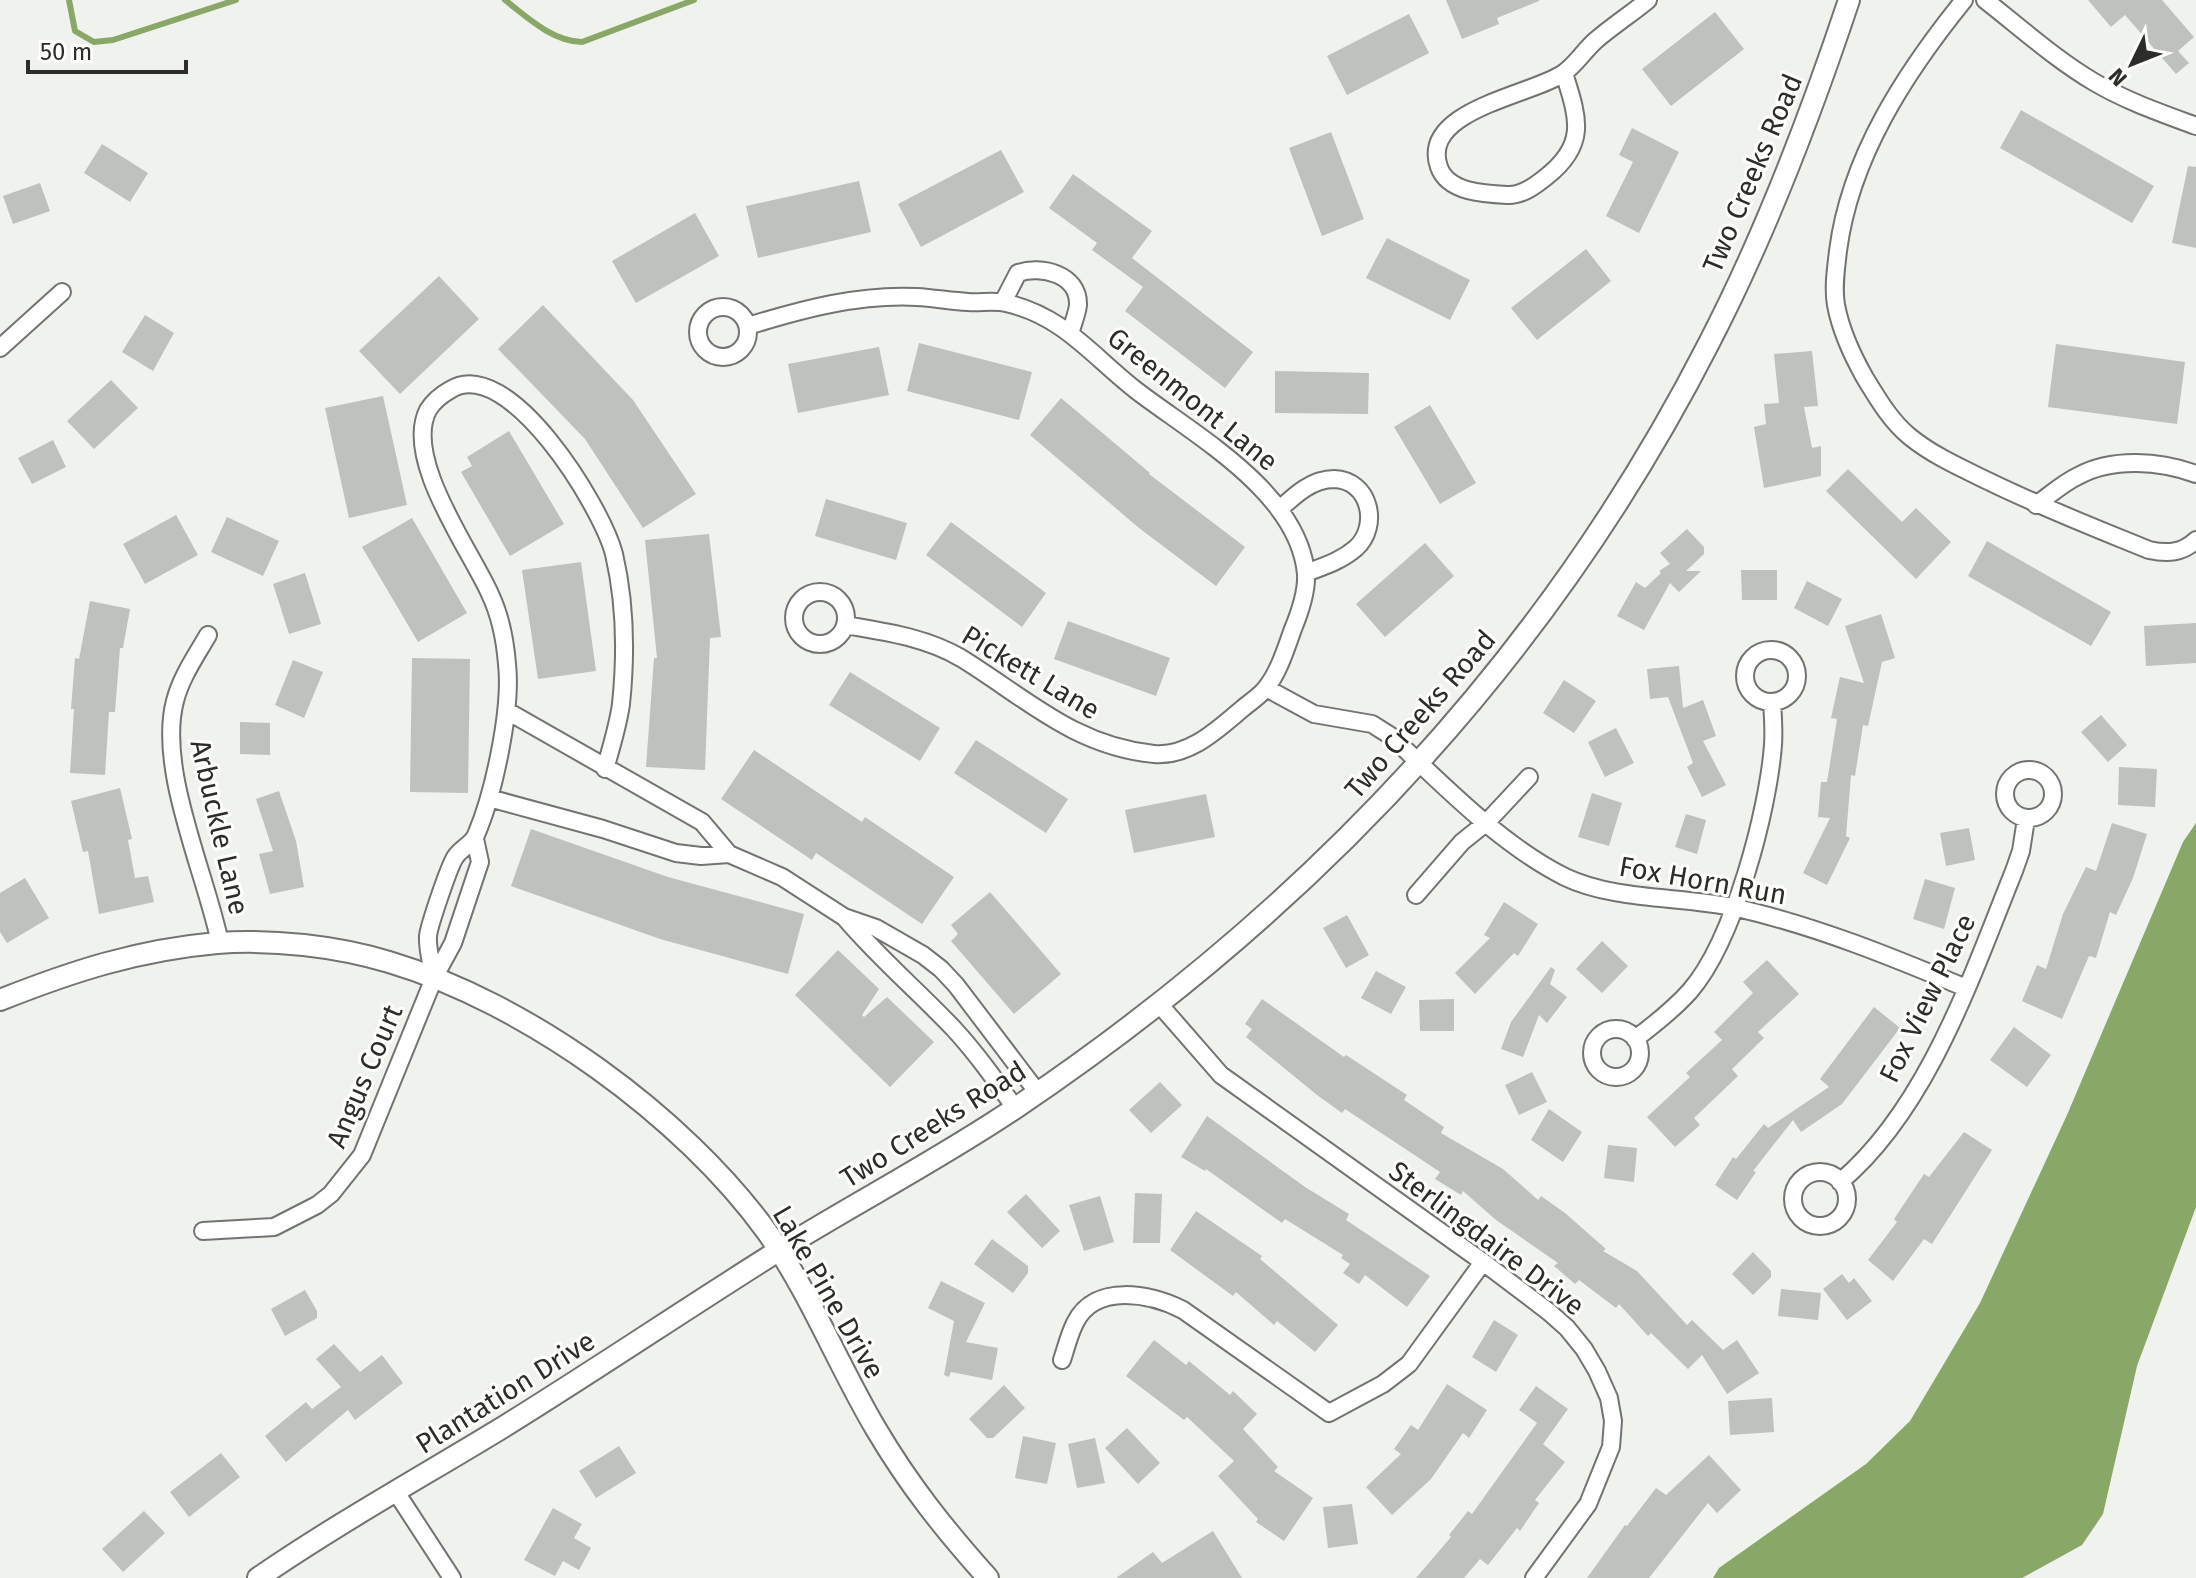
<svg xmlns="http://www.w3.org/2000/svg" width="2196" height="1578" viewBox="0 0 2196 1578" font-family="'Fira Sans',sans-serif">
<style>
.water{fill:#89a766}
.lines{fill:none;stroke-linecap:round;stroke-linejoin:round}
.stream{stroke:#89a766;stroke-width:6}
.building{fill:#bfc1bd}
.minor-casing{stroke:#727471;stroke-width:20}
.tertiary-casing{stroke:#727471;stroke-width:24}
.minor{stroke:#fff;stroke-width:16}
.tertiary{stroke:#fff;stroke-width:20}
.labels{text-anchor:middle;stroke-width:6;stroke-linejoin:round;paint-order:stroke}
.street-label{font-size:28px;fill:#2c2d2b;stroke:#fefffc}
</style>
<rect width="100%" height="100%" fill="#f0f2ee"/>
<!-- water -->
<path class="water" d="M2196 823V1207L2137 1366 2103 1514 2082 1545 2022 1578H1713L1719 1568 1866 1464 1910 1421 1980 1303 2067 1115 2183 842Z"/>
<g class="lines">
<!-- stream -->
<path class="stream" d="M69 0 75 31 94 42 113 40 236 0
M505 0C528 18 552 41 582 42L694 0"/>
</g>
<!-- building -->
<path class="building" d="M1446 0H1539V1L1497 18 1499 24 1462 39Z
M2088 0H2162L2194 37 2178 51 2189 63 2176 74 2125 15 2111 27Z
M1715 12 1744 49 1671 106 1642 69Z
M1409 14 1429 53 1347 95 1327 56Z
M2021 110 2154 186 2132 223 2000 148Z
M1632 128 1679 152 1639 233 1606 216 1633 162 1619 155Z
M1331 132 1364 219 1322 236 1289 148Z
M102 144 148 173 130 202 84 173Z
M1001 150 1024 192 921 247 898 204Z
M2188 166 2196 167V248L2172 243Z
M1073 174 1152 231 1132 258 1253 352 1225 388 1125 311 1143 287 1092 250 1097 243 1049 208Z
M859 181 871 232 758 258 746 206Z
M40 183 50 211 13 224 3 196Z
M695 213 719 256 636 303 612 261Z
M1387 238 1470 280 1450 320 1366 278Z
M1586 249 1611 281 1537 340 1511 308Z
M439 276 479 319 400 394 359 351Z
M543 305 633 400 696 494 643 528 585 439 498 349Z
M145 315 174 333 153 371 122 352Z
M919 343 1032 372 1019 420 907 391Z
M2056 344 2185 362 2177 424 2048 407Z
M879 347 889 395 798 413 788 364Z
M1812 351 1818 406 1804 407 1812 448 1821 446V476L1764 488 1754 427 1766 424 1764 404 1779 403 1774 354Z
M1275 371 1369 373 1368 414 1275 413Z
M111 380 138 408 94 449 67 421Z
M383 396 407 505 349 518 325 408Z
M1061 398 1150 473 1149 474 1245 547 1216 586 1139 528 1030 435Z
M1430 405 1476 483 1440 504 1394 427Z
M509 431 564 524 510 556 461 472 472 466 467 457Z
M53 440 66 467 32 484 18 458Z
M1848 469 1902 522 1916 508 1951 542 1916 579 1826 491Z
M826 499 907 523 896 560 815 536Z
M176 515 198 555 145 584 123 544Z
M227 517 279 541 263 576 211 552Z
M412 518 467 613 418 642 362 547Z
M951 522 1046 593 1022 627 926 555Z
M1687 529 1704 547V554L1686 571H1701L1679 592 1670 583 1644 630 1617 616 1636 582 1645 588 1661 573 1659 571 1670 564 1660 553Z
M709 534 721 637 710 638 705 770 646 767 654 658H657L645 540Z
M1987 541 2111 612 2091 646 1968 576Z
M1425 543 1454 576 1385 637 1356 604Z
M581 562 596 671 538 679 522 570Z
M1741 570H1777V600H1742Z
M305 573 321 624 289 634 273 584Z
M1807 581 1842 599 1828 626 1794 608Z
M90 601 130 609 123 648H120L115 712H109L105 775 70 773 74 709H71L75 658 79 659Z
M1881 614 1895 658 1882 662 1868 726 1863 725 1855 776 1851 775 1846 836 1850 838 1827 885 1803 873 1830 818 1818 817 1821 782H1827L1837 719 1831 718 1840 677 1864 683 1845 626Z
M1068 621 1170 658 1156 696 1054 659Z
M2196 623V663L2146 666 2144 626Z
M412 658 470 659 468 793 410 792Z
M293 660 323 672 304 718 275 705Z
M1679 666 1683 708 1703 700 1716 736 1703 741 1726 785 1702 797 1687 767 1693 763 1668 697 1650 699 1647 669Z
M850 672 940 728 920 761 829 705Z
M1564 680 1596 701 1574 733 1543 713Z
M2101 715 2127 745 2108 762 2081 732Z
M240 722 270 723V755L240 754Z
M1616 728 1634 763 1605 777 1588 742Z
M976 740 1068 799 1046 833 954 773Z
M754 750 862 822 865 817 954 877 922 924 816 853 812 860 721 799Z
M2119 767 2157 769 2155 807 2118 805Z
M120 788 132 839 128 840 135 878 148 876 154 902 99 914 88 851 83 852 71 801Z
M279 791 296 841 304 887 270 894 259 854 273 851 256 799Z
M1592 793 1622 803 1609 846 1578 837Z
M1206 794 1215 837 1134 853 1125 810Z
M1686 814 1706 820 1697 854 1675 847Z
M2112 823 2147 834 2133 878 2116 915 2110 912 2096 958 2089 956 2062 1019 2022 1001 2037 965 2046 969 2063 914 2086 867 2096 871Z
M1969 828 1975 860 1946 866 1940 833Z
M531 829 668 877 804 914 788 974 660 939 511 886Z
M25 878 49 918 7 943 0 932V893Z
M1925 879 1955 888 1944 929 1913 919Z
M990 892 1061 974 1014 1014 951 941 958 934 951 925Z
M1504 902 1538 924 1518 956 1514 953 1475 994 1455 973 1490 938 1484 935Z
M1347 915 1369 955 1346 968 1323 928Z
M1602 941 1628 966 1602 993 1576 969Z
M838 950 879 989 862 1015 864 1017 887 997 934 1042 890 1087 795 995Z
M1767 960 1799 994 1758 1032 1764 1038 1732 1069 1738 1076 1694 1118 1700 1125 1675 1147 1647 1117 1690 1077 1686 1073 1722 1040 1714 1032 1753 993 1743 982Z
M1551 967 1555 970 1550 984 1567 997 1547 1023 1539 1015 1523 1057 1501 1049 1511 1022Z
M1376 971 1406 987 1391 1014 1361 998Z
M1262 999 1344 1057 1346 1055 1407 1095 1404 1100 1444 1127 1441 1133 1503 1169 1538 1200 1541 1196 1565 1213 1606 1249 1603 1251 1637 1271 1687 1325 1692 1320 1723 1350 1737 1340 1759 1373 1727 1394 1702 1355 1688 1369 1651 1333 1648 1336 1619 1304 1616 1308 1579 1280 1575 1284 1554 1266 1558 1263 1496 1220 1463 1191 1461 1195 1435 1179 1440 1172 1345 1109 1342 1113 1317 1095 1246 1037 1252 1029 1245 1024Z
M1454 999V1031H1420L1419 1000Z
M1874 1007 1900 1028 1842 1104 1801 1132 1793 1120 1753 1171 1756 1172 1737 1200 1715 1185 1733 1157 1736 1159 1764 1124 1768 1128 1829 1087 1820 1079Z
M2014 1027 2051 1055 2027 1087 1990 1060Z
M1532 1072 1547 1102 1519 1115 1505 1085Z
M1160 1082 1182 1105 1151 1133 1129 1110Z
M1549 1109 1582 1132 1563 1162 1531 1140Z
M1207 1116 1305 1187 1349 1214 1346 1220 1430 1276 1407 1307 1365 1275 1359 1284 1343 1273 1350 1264 1341 1258 1343 1255 1285 1219 1282 1223 1206 1169 1205 1171 1181 1157Z
M1964 1132 1992 1150 1932 1244 1924 1239 1893 1281 1868 1260 1897 1222 1894 1219 1924 1174 1929 1177Z
M1608 1145 1637 1148 1634 1182 1604 1178Z
M1135 1193 1162 1194 1160 1243H1133Z
M1026 1194 1060 1231 1042 1248 1007 1212Z
M1100 1196 1114 1242 1084 1251 1069 1205Z
M1196 1211 1262 1256 1260 1259 1338 1325 1315 1352 1277 1321 1274 1325 1236 1292 1233 1296 1170 1250Z
M992 1239 1028 1266V1273L1013 1293 974 1264Z
M1753 1252 1771 1271V1277L1753 1295 1732 1274Z
M1842 1274 1849 1283 1854 1278 1872 1301 1847 1320 1823 1289Z
M941 1281 985 1303 966 1342 998 1348 992 1380 951 1372 949 1377 944 1375 954 1321 928 1308Z
M1781 1289 1821 1293 1818 1320 1778 1316Z
M305 1290 317 1311V1318L285 1336 271 1309Z
M1494 1320 1518 1335 1496 1372 1472 1357Z
M1154 1340 1186 1365 1189 1361 1230 1395 1233 1391 1257 1414 1243 1429 1278 1467 1274 1471 1313 1498 1284 1541 1256 1522 1258 1519 1218 1476 1234 1461 1187 1417 1184 1420 1126 1376Z
M334 1344 360 1372 382 1355 403 1383 355 1420 348 1410 286 1462 265 1436 306 1402 312 1409 341 1387 316 1359Z
M1447 1384 1487 1410 1469 1438 1463 1433 1431 1479 1392 1515 1366 1487 1401 1454 1394 1449 1411 1425 1418 1430Z
M1004 1385 1025 1408 993 1438H987L969 1419Z
M1536 1386 1568 1409 1543 1444 1565 1462 1535 1500 1539 1503 1520 1531 1517 1528 1488 1565 1480 1559 1464 1578H1416L1451 1537 1449 1535 1468 1511 1472 1514 1537 1423 1519 1410Z
M1772 1398 1774 1432 1730 1435 1728 1401Z
M1127 1428 1160 1463 1138 1484 1105 1448Z
M1023 1436 1056 1443 1047 1484 1015 1478Z
M1095 1438 1105 1483 1077 1488 1068 1444Z
M619 1446 636 1473 596 1498 579 1471Z
M221 1453 240 1477 189 1517 170 1492Z
M1709 1455 1741 1490 1717 1513 1708 1503 1649 1578H1587L1625 1525 1627 1526 1656 1488 1666 1495Z
M1352 1504 1358 1544 1328 1548 1323 1507Z
M553 1508 582 1524 574 1538 591 1548 579 1570 563 1561 555 1576 524 1560Z
M144 1511 165 1533 123 1572 102 1549Z
M1213 1531 1242 1578H1116L1153 1552 1162 1563Z"/>
<g class="lines">
<!-- minor casing -->
<g class="minor-casing">
<path id="minor" d="M1964 0C1905 73 1850 157 1838 251 1836 269 1833 287 1836 305 1841 332 1852 355 1865 378 1878 399 1890 420 1909 436 1932 455 1961 468 1988 481 2041 507 2095 528 2149 550 2168 554 2182 553 2196 540
M1985 0C2021 28 2055 59 2094 82 2126 101 2161 113 2196 126
M1564 73C1578 118 1588 144 1546 177 1536 185 1523 195 1509 195 1486 194 1448 193 1439 167 1419 109 1535 95 1565 72 1576 64 1584 51 1595 41 1611 27 1631 14 1648 0
M1003 302 1018 273C1041 265 1079 274 1078 305 1077 314 1073 323 1071 331
M698 332a25 25 0 1 1 50 0a25 25 0 1 1-50 0Z
M748 326C803 309 859 294 917 297 934 298 951 301 968 302 981 303 994 300 1006 303 1064 316 1093 357 1137 391 1196 436 1299 493 1306 574 1307 592 1300 612 1293 629 1286 648 1279 672 1266 688 1260 696 1250 702 1242 709 1217 730 1189 757 1154 754 1074 746 1026 698 961 658 925 637 885 632 845 625
M0 348 62 292
M2036 505C2050 495 2063 483 2078 476 2113 457 2160 461 2196 474
M1281 508C1295 495 1312 479 1334 479 1370 480 1380 526 1356 548 1341 561 1324 566 1306 573
M794 618a26 26 0 1 1 52 0a26 26 0 1 1-52 0Z
M208 635C196 656 181 677 175 701 157 769 206 874 220 943
M1745 676a26 26 0 1 1 52 0a26 26 0 1 1-52 0Z
M1266 688 1314 714 1372 724 1391 736C1443 785 1501 845 1565 877 1615 901 1683 896 1737 908 1816 926 1892 957 1966 988
M507 711 702 822 729 854 782 877 844 917 876 928 923 955 941 969 956 985 1038 1093
M2005 794a24 24 0 1 1 48 0a24 24 0 1 1-48 0Z
M489 798 603 829 676 853 701 856 729 854
M1416 895 1462 842 1487 822 1529 777
M845 918C879 958 919 992 954 1029 977 1054 996 1081 1015 1108
M434 978C432 965 427 949 428 936 429 926 450 863 456 856 462 848 472 844 476 835 494 793 512 709 507 664 505 639 501 617 490 594 471 551 403 459 428 410 433 402 441 395 450 390 508 353 602 507 614 554 625 601 626 656 621 704 618 726 611 748 605 769
M1160 1005 1221 1075 1483 1262 1549 1312 1567 1328 1584 1349 1597 1371 1609 1398 1613 1421 1611 1447 1588 1504 1534 1578
M1592 1053a24 24 0 1 1 48 0a24 24 0 1 1-48 0Z
M1635 1039C1655 1024 1674 1009 1690 991 1734 940 1768 811 1773 745 1774 731 1773 716 1772 702
M1793 1199a27 27 0 1 1 54 0a27 27 0 1 1-54 0Z
M1840 1182C1928 1108 1972 975 2014 871L2021 851 2026 819
M203 1231 274 1227 317 1205 331 1194 362 1155 434 978 453 943 480 862 475 839
M1062 1360C1066 1348 1069 1335 1075 1323 1095 1282 1151 1294 1183 1310L1329 1413 1383 1384 1409 1364 1483 1262
M396 1492 452 1578"/>
</g>
<!-- tertiary casing -->
<g class="tertiary-casing">
<path id="tertiary" d="M0 1000C73 971 138 950 217 943 272 939 336 946 389 962 527 1003 683 1116 767 1232 810 1293 838 1365 876 1429 909 1485 945 1530 988 1578
M258 1578C338 1523 423 1476 505 1426 597 1369 687 1308 778 1251 857 1202 940 1159 1017 1107 1309 910 1548 658 1709 343 1766 233 1810 117 1849 0"/>
</g>
<!-- minor -->
<use href="#minor" class="minor"/>
<!-- tertiary -->
<use href="#tertiary" class="tertiary"/>
</g>
<g class="labels">
<!-- street labels -->
<g class="street-label">
<text transform="translate(1752 173) rotate(-67)" y="10">Two Creeks Road</text>
<text transform="translate(1193 399) rotate(39)" y="10">Greenmont Lane</text>
<text transform="translate(1031 672) rotate(31)" y="10">Pickett Lane</text>
<text transform="translate(1420 714) rotate(-49)" y="10">Two Creeks Road</text>
<text transform="translate(220 827) rotate(77)" y="10">Arbuckle Lane</text>
<text transform="translate(1703 880) rotate(10)" y="10">Fox Horn Run</text>
<text transform="translate(1927 998) rotate(-64)" y="10">Fox View Place</text>
<text transform="translate(364 1076) rotate(-67)" y="10">Angus Court</text>
<text transform="translate(933 1124) rotate(-32)" y="10">Two Creeks Road</text>
<text transform="translate(1487 1238) rotate(37)" y="10">Sterlingdaire Drive</text>
<text transform="translate(829 1292) rotate(60)" y="10">Lake Pine Drive</text>
<text transform="translate(505 1392) rotate(-32)" y="10">Plantation Drive</text>
</g>
</g>
<!-- north arrow -->
<g transform="translate(2132 64) rotate(227)" stroke="#fefffc" stroke-width="6" paint-order="stroke">
<path d="M0-6L14 30L0 20L-14 30Z" fill="#2c2d2b"/>
<text y="-12" font-size="22" font-weight="bold" text-anchor="middle" fill="#2c2d2b">N</text>
</g>
<!-- scale -->
<path d="M28 60v12h158v-12" fill="none" stroke="#2c2d2b" stroke-width="4"/>
<text x="40" y="60" font-size="24" fill="#2c2d2b" stroke="#fefffc" stroke-width="6" paint-order="stroke">50 m</text>
</svg>
